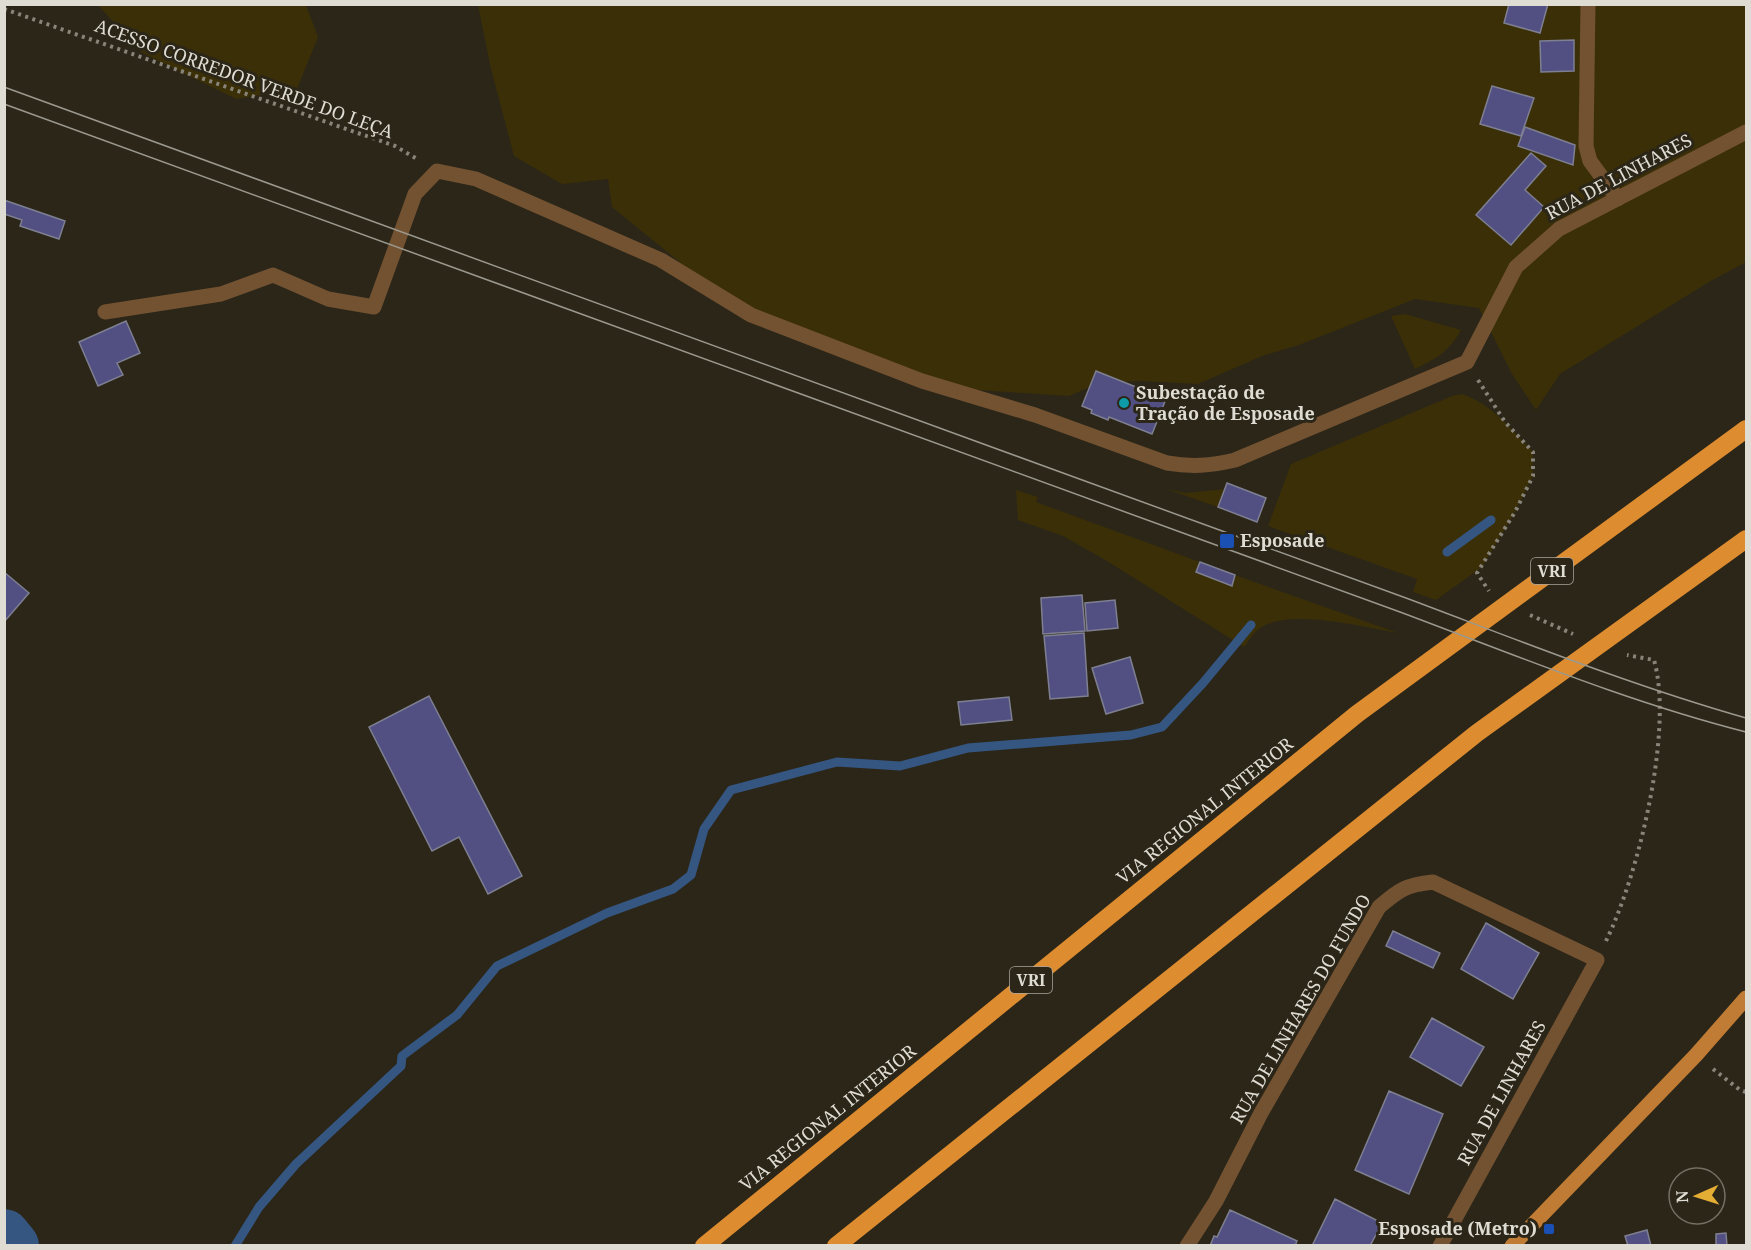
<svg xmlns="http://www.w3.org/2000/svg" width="1751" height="1250" viewBox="0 0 1751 1250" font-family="'Noto Serif',serif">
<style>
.green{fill:#3b2f08}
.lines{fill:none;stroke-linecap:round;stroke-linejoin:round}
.stream{stroke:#365682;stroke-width:9}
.river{stroke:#365682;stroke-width:52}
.building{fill:#525083;stroke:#7e7f90;stroke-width:1.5}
.path{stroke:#888479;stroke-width:4;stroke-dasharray:3 4.5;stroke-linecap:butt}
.minor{stroke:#735232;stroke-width:15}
.major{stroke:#c07c34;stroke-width:15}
.highway{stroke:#de8c30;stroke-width:18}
.tram{stroke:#9b988d;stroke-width:1.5}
.culture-dot{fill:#0f9aa8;stroke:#2b2618;stroke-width:2}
.transit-dot{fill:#1a4fb4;stroke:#2b2618;stroke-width:2}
.labels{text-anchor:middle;stroke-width:6;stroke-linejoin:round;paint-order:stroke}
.shield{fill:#2b2618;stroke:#a9a59b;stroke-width:1.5}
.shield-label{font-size:16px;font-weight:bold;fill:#dfdcd3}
.street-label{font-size:18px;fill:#dfdcd3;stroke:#2b2618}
.poi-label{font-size:18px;font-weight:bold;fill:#dfdcd3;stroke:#2b2618;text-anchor:start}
</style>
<rect width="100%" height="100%" fill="#2b2618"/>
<!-- green -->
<path class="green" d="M98 5H306L318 37 297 89 236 99 141 52Z
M478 5H1746V262L1709 282 1560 374 1536 410 1512 374 1479 308 1415 299 1299 345 1262 356 1198 384 1140 381 1099 383 1069 396 963 389 811 345 703 281 612 207 608 179 562 184 514 156 491 69Z
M1405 314 1461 330C1449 352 1437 358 1415 369L1391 316Z
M1462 394C1492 404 1512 430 1533 452V476L1515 512 1482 567 1436 600 1413 592 1417 579 1268 526 1291 464 1452 396Z
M1166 489 1186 493 1225 489 1218 507Z
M1016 490 1038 497 1036 502 1200 562 1196 572 1232 586 1235 575 1398 633C1364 627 1287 607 1259 629 1253 633 1249 641 1244 647L1107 561 1063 536 1018 520Z"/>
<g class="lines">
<!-- stream -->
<path class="stream" d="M1447 552 1491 520
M235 1246 259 1207 296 1164 401 1066 402 1056 457 1015 497 966 607 913 673 889 691 875 704 829 731 790 837 762 900 766 968 748 1131 735 1162 727 1203 683 1251 625"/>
<!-- river -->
<path class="river" d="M4 1235 13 1246"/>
</g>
<!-- building -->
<path class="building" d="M1509 4H1548L1540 33 1504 23Z
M1574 40V71L1541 72 1540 41Z
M1492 86 1534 98 1521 136 1480 124Z
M1525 127 1575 145 1573 165 1518 146Z
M1531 153 1546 166 1525 190 1544 207 1511 245 1476 215Z
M4 200 65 221 59 239 20 226 22 220 4 214Z
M126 321 140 353 117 363 123 375 98 386 79 342Z
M1096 371 1166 399 1152 434 1109 417 1108 420 1091 413 1092 410 1082 406Z
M1227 483 1266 498 1257 522 1218 507Z
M1200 562 1235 575 1232 586 1196 572Z
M4 572 29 593 4 622Z
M1082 595 1085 631 1043 634 1041 598Z
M1115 600 1118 628 1087 631 1085 603Z
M1084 633 1088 696 1050 699 1044 636Z
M1130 657 1143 703 1106 714 1092 668Z
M429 696 522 876 488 894 459 837 432 851 369 727Z
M1009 697 1012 720 961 725 958 702Z
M1486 923 1539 953 1513 999 1461 969Z
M1393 931 1440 953 1433 968 1386 946Z
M1432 1018 1484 1047 1461 1086 1410 1057Z
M1389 1091 1443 1114 1409 1194 1355 1170Z
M1335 1199 1382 1223 1370 1246H1312Z
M1230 1210 1297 1241 1295 1246H1210L1214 1236 1217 1237Z
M1647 1230 1651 1246H1628L1625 1236Z
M1726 1233 1727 1246H1716V1234Z"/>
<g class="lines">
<!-- path -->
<path class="path" d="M4 9 395 146 419 160
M1478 380 1505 422 1533 452V476L1515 512 1477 573 1489 591
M1530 615 1573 634
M1606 941C1638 876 1674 730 1654 660L1627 655
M1713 1069 1740 1090 1746 1092"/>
<!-- minor -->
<path class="minor" d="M1588 4 1586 146 1590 161 1618 199
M105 312 221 294 273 275 328 299 374 307 415 194 437 171 476 179 661 260 751 315 922 381 1035 415 1167 463C1191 467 1210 466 1235 460L1467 362 1516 267 1559 229 1746 132
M1187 1246 1216 1201 1261 1113 1379 907C1400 889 1406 885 1433 882L1597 960 1440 1246"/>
<!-- major -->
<path class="major" d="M1512 1246 1696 1055 1746 998"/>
<!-- highway -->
<path class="highway" d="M704 1246 1357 714 1746 429
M836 1246 1477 733 1746 539"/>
<!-- tram -->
<path class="tram" d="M4 87 1406 598C1518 640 1630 685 1746 718
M4 104 1400 612C1515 655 1628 702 1746 732"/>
</g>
<!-- markers -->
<circle class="culture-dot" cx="1124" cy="403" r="6"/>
<g class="transit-dot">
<rect x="1219" y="533" width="16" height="16" rx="3"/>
<rect x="1543" y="1223" width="12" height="12" rx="3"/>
</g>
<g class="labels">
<!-- shield labels -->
<g class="shield">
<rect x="1531" y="558" width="42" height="26" rx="4.5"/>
<rect x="1010" y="967" width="42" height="26" rx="4.5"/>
</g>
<g class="shield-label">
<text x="1552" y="577">VRI</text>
<text x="1031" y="986">VRI</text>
</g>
<!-- street labels -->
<g class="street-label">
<text transform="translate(244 79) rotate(20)" y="6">ACESSO CORREDOR VERDE DO LEÇA</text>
<text transform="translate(1619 177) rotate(-28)" y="6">RUA DE LINHARES</text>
<text transform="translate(1205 811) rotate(-39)" y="6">VIA REGIONAL INTERIOR</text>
<text transform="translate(1301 1009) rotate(-60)" y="6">RUA DE LINHARES DO FUNDO</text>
<text transform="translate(1502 1093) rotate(-61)" y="6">RUA DE LINHARES</text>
<text transform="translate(828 1118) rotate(-39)" y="6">VIA REGIONAL INTERIOR</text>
</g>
<!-- poi labels -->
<g class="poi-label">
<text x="1136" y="399">Subestação de<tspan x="1136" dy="21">Tração de Esposade</tspan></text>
<text x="1240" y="547">Esposade</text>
<text x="1537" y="1235" text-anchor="end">Esposade (Metro)</text>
</g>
</g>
<!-- border -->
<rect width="1751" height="1250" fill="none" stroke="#dfdcd3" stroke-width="12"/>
<!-- north arrow -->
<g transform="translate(1697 1196) rotate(267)"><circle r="28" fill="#2b2618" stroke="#736f63" stroke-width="1.5"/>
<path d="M0-4.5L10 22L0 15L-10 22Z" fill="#e4ae35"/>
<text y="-9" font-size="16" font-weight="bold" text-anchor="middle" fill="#dfdcd3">N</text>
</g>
</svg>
